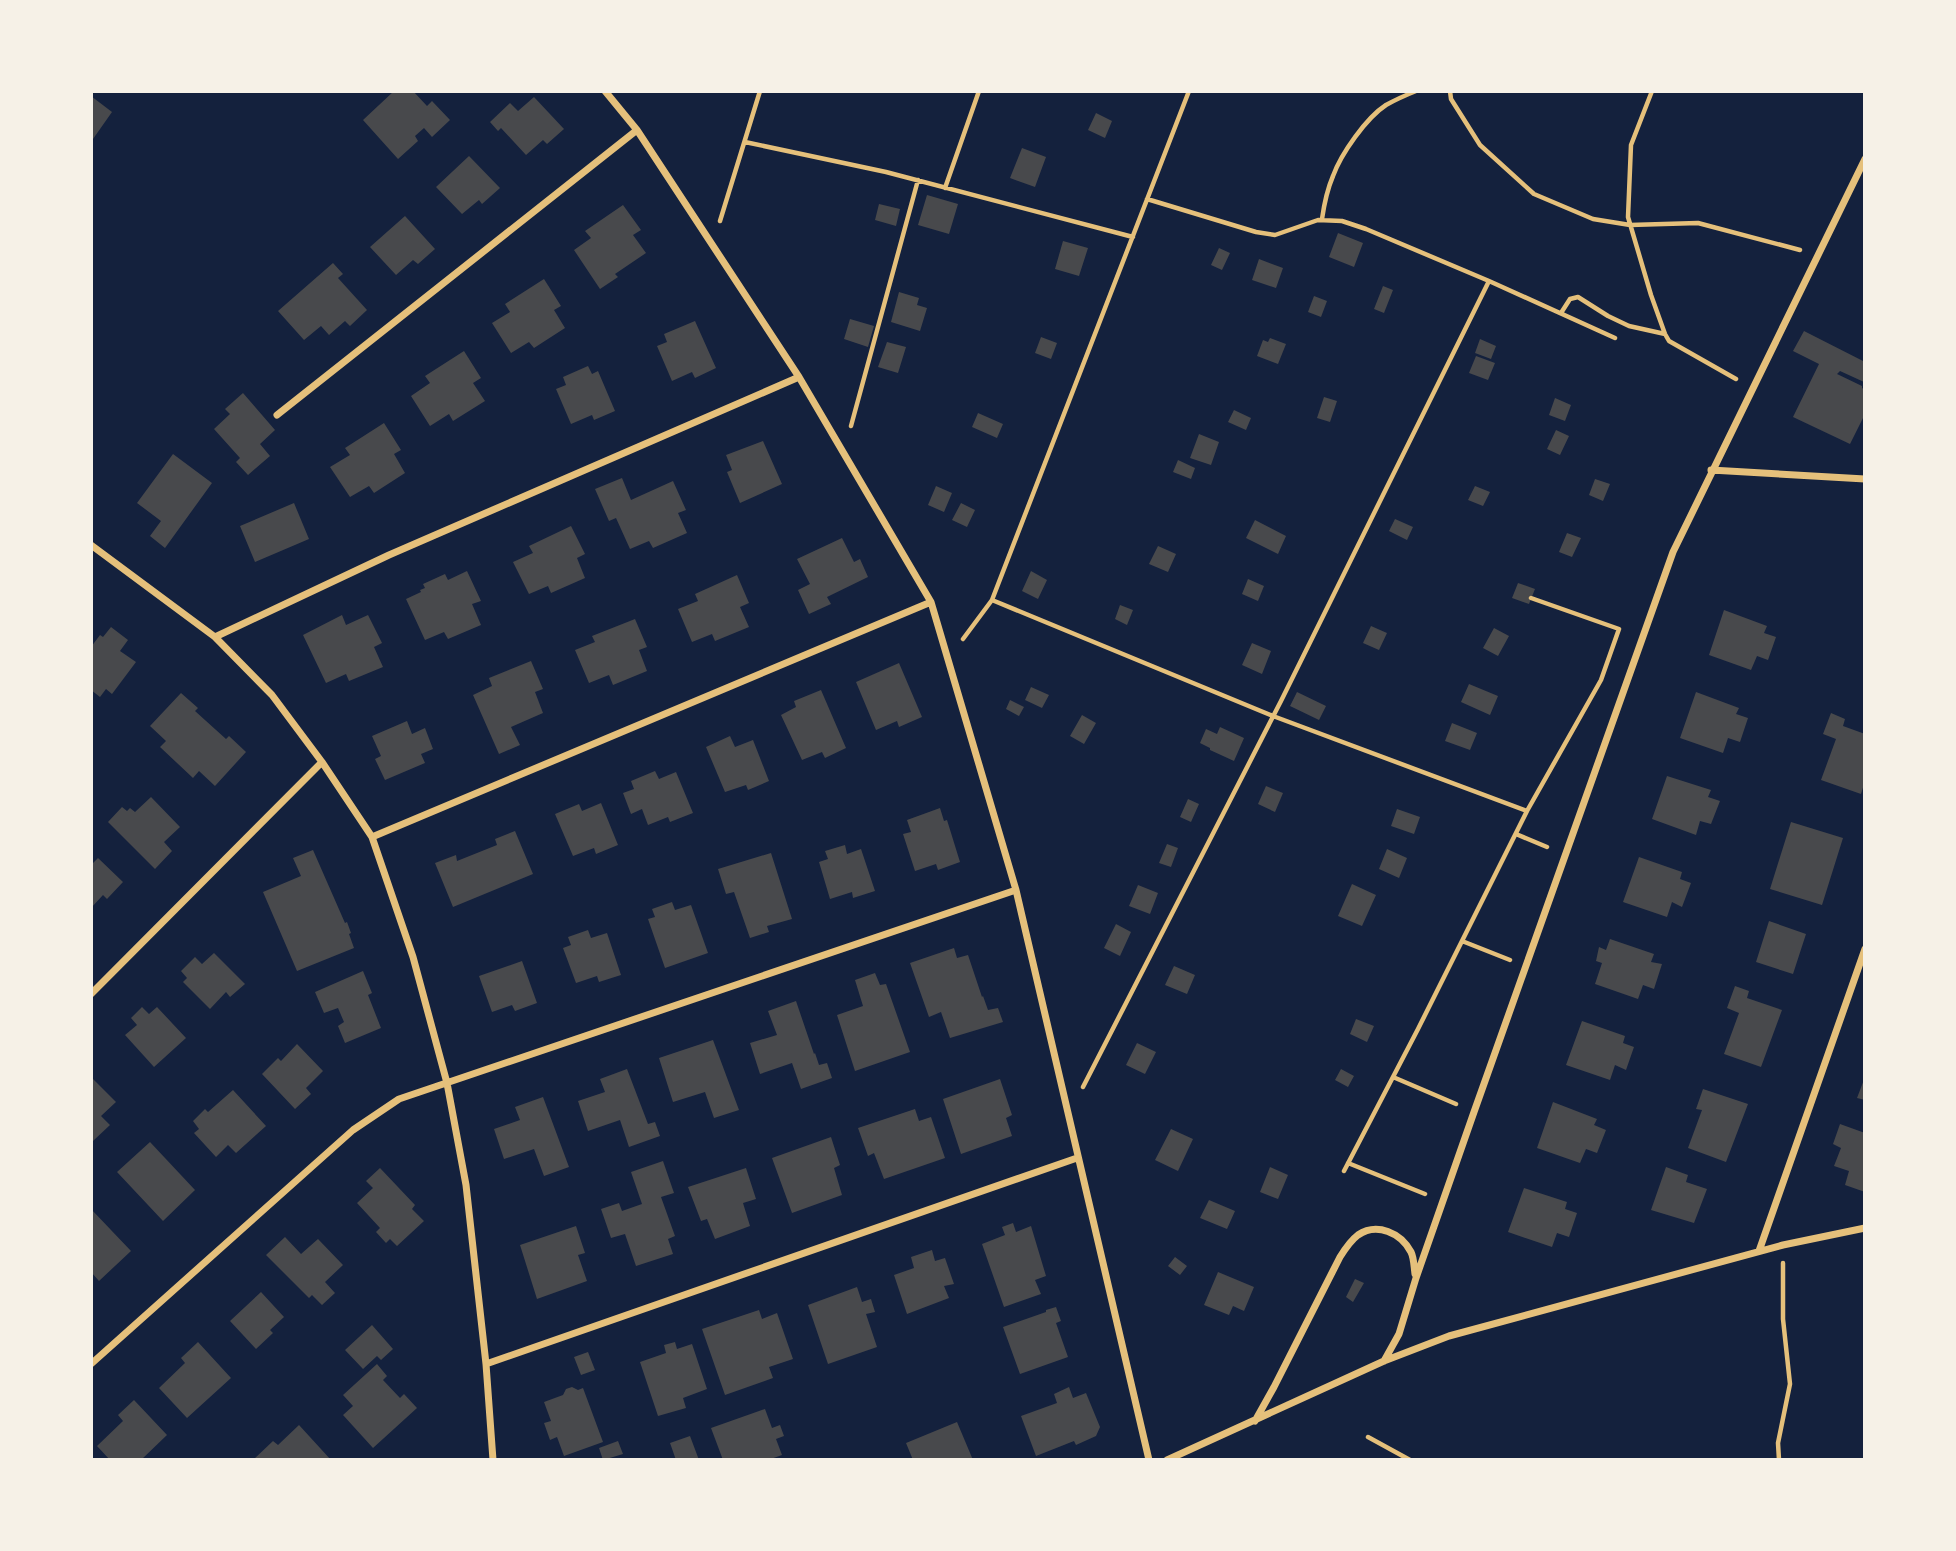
<svg xmlns="http://www.w3.org/2000/svg" width="1956" height="1551" viewBox="0 0 1956 1551" font-family="Arial,sans-serif">
<style>
.building{fill:#48494c}
.lines{fill:none;stroke-linecap:round;stroke-linejoin:round}
.path{stroke:#e5c07b;stroke-width:4.5}
.minor{stroke:#e5c07b;stroke-width:7}
</style>
<rect width="100%" height="100%" fill="#14213d"/>
<!-- building -->
<path class="building" d="M394 91H413L427 106 432 101 450 120 432 137 424 128 415 136 418 141 398 159 363 120Z
M91 96 112 112 93 139 91 137Z
M534 97 564 129 547 144 543 140 526 155 501 128 498 131 490 122 510 103 518 111Z
M1096 113 1112 121 1105 138 1088 130Z
M1022 148 1046 157 1035 187 1010 178Z
M469 156 500 188 482 204 479 200 462 214 436 187Z
M927 195 958 204 949 234 918 225Z
M879 204 900 209 896 226 875 220Z
M623 205 641 230 633 235 646 253 615 274 618 277 600 289 574 250 591 238 585 231Z
M405 216 435 249 418 264 413 260 396 275 370 247Z
M1338 233 1363 243 1354 267 1329 257Z
M1063 241 1088 248 1079 276 1055 269Z
M1219 248 1230 253 1222 270 1211 265Z
M1259 259 1283 268 1276 288 1252 280Z
M333 263 343 274 338 278 367 310 350 326 345 321 329 335 321 326 304 340 278 311Z
M544 279 561 306 554 310 565 328 534 348 529 342 511 353 492 323 510 312 505 304Z
M1383 286 1393 290 1384 313 1374 309Z
M899 292 919 298 917 305 927 308 920 331 891 322Z
M1314 296 1327 301 1321 317 1308 312Z
M850 319 874 326 868 347 844 339Z
M695 321 716 368 695 378 692 372 672 381 657 346 667 342 664 334Z
M1804 331 1865 362 1864 382 1840 371 1837 374 1862 386V388L1865 390V414L1850 444 1793 417 1819 364 1793 351Z
M1041 337 1057 343 1051 359 1035 353Z
M1270 338 1286 344 1278 364 1257 356 1263 340 1268 342Z
M1480 339 1496 346 1491 359 1475 353Z
M887 342 906 347 898 373 878 367Z
M464 351 481 378 473 383 485 401 453 421 449 414 430 426 411 396 430 383 425 376Z
M1476 356 1495 363 1488 380 1469 373Z
M588 366 592 374 598 371 615 411 594 420 592 415 571 424 556 389 566 385 563 377Z
M243 393 275 430 260 444 270 456 248 475 236 462 240 458 214 429 230 414 225 409Z
M1324 397 1337 401 1330 422 1317 418Z
M1555 398 1571 405 1565 421 1549 415Z
M1234 410 1251 418 1246 430 1228 422Z
M978 413 1003 424 997 438 972 427Z
M384 423 401 450 394 454 405 473 374 493 369 486 350 497 330 467 350 455 345 448Z
M1556 430 1569 436 1560 455 1547 449Z
M1199 434 1219 442 1211 465 1190 458Z
M763 441 782 484 740 503 727 472 732 470 726 455Z
M173 454 212 483 165 548 150 536 161 521 137 503Z
M1178 460 1195 468 1191 479 1173 472Z
M622 478 631 500 673 481 686 510 678 513 687 533 653 548 649 541 630 549 616 518 609 521 595 489Z
M1595 479 1610 484 1603 501 1589 495Z
M936 486 952 493 944 512 928 505Z
M1475 486 1490 492 1483 506 1468 500Z
M294 503 309 539 255 562 240 526Z
M961 503 975 510 967 527 952 520Z
M1395 519 1413 527 1407 540 1389 531Z
M1255 520 1286 536 1278 554 1246 538Z
M571 526 585 554 577 558 585 578 551 593 548 586 529 594 513 562 533 553 529 546Z
M1567 533 1581 538 1572 557 1559 552Z
M842 538 854 562 860 559 868 577 827 597 831 604 809 614 798 590 810 584 797 559Z
M1158 546 1176 554 1168 572 1149 564Z
M467 571 481 601 472 604 481 625 448 639 444 632 425 640 406 599 421 592 420 590 425 588 423 584 445 574 448 580Z
M1031 571 1047 580 1038 599 1022 591Z
M737 575 749 603 740 607 749 627 715 641 712 634 692 642 678 609 698 601 695 594Z
M1248 579 1264 586 1258 601 1242 594Z
M1518 583 1535 589 1529 604 1512 598Z
M1120 605 1133 610 1127 625 1115 619Z
M1724 610 1767 626 1764 633 1776 637 1768 660 1757 656 1751 670 1709 655Z
M342 615 346 625 368 615 382 643 374 647 383 667 349 681 346 674 326 683 303 635Z
M635 619 647 647 639 650 647 671 613 685 609 675 589 683 575 650 595 642 592 636Z
M1371 626 1387 633 1379 650 1363 643Z
M111 627 128 640 120 651 136 662 112 694 106 689 100 697 91 690V647L100 635 103 637Z
M1494 628 1509 636 1498 656 1483 648Z
M1252 643 1271 651 1262 674 1242 665Z
M531 661 543 689 535 692 543 713 511 727 520 745 499 754 473 695 492 686 489 678Z
M899 663 922 717 899 727 897 721 876 730 856 682Z
M1469 684 1498 696 1490 715 1461 702Z
M1031 687 1049 695 1042 708 1025 700Z
M821 690 846 748 825 758 822 752 802 760 781 715 796 707 794 701Z
M1297 692 1326 706 1319 720 1290 706Z
M1696 692 1739 708 1736 714 1748 718 1740 742 1728 738 1723 753 1680 738Z
M181 693 198 708 195 711 226 739 229 736 246 752 215 786 199 771 193 778 160 747 166 741 150 726Z
M1010 700 1024 707 1019 716 1006 709Z
M1831 713 1845 719 1843 726 1865 734V781L1861 794 1821 780 1836 739 1823 734Z
M1082 715 1096 723 1084 744 1070 736Z
M407 721 412 734 425 728 433 749 421 754 425 763 385 780 375 759 381 756 372 736Z
M1452 723 1477 733 1470 750 1445 741Z
M1220 727 1244 738 1234 761 1210 750V748L1200 743 1206 729 1217 734Z
M730 736 735 747 753 740 769 781 748 790 746 785 725 792 706 747Z
M655 771 659 779 676 772 693 813 670 822 668 817 648 825 642 809 631 814 623 793 634 789 631 781Z
M1667 776 1711 790 1708 797 1720 801 1711 824 1700 821 1696 835 1652 819Z
M1266 786 1283 793 1275 812 1258 804Z
M151 797 180 827 164 842 172 851 155 869 108 822 122 807 127 811 130 808 135 812Z
M1188 799 1199 804 1191 822 1180 817Z
M601 803 618 845 596 854 594 848 573 856 555 814 579 804 582 811Z
M940 808 944 821 947 820 960 862 938 870 936 864 915 871 903 834 911 832 907 820Z
M1397 809 1420 817 1414 834 1391 826Z
M1791 822 1843 838 1822 905 1770 889Z
M515 831 533 874 453 907 435 863 456 855 457 861 497 845 495 839Z
M1167 844 1178 848 1171 867 1159 863Z
M845 845 847 854 861 849 875 891 853 898 852 892 830 899 819 862 828 859 825 851Z
M1387 849 1407 858 1399 878 1379 869Z
M313 850 345 923 347 922 351 933 349 934 354 948 297 971 263 892 301 876 293 858Z
M771 853 792 919 767 926 769 932 750 938 734 892 726 894 718 869Z
M1639 857 1682 872 1680 879 1691 883 1682 907 1672 902 1667 917 1623 902Z
M98 858 123 882 107 899 103 895 91 908V865Z
M1352 884 1376 895 1362 926 1338 916Z
M1138 885 1158 893 1150 914 1129 906Z
M672 902 675 910 691 905 708 953 665 968 648 919 655 917 652 909Z
M1769 921 1806 934 1793 974 1756 962Z
M1116 924 1131 932 1120 956 1104 948Z
M588 930 591 938 607 933 621 975 599 982 597 976 576 983 563 948 571 945 568 937Z
M1610 939 1654 954 1651 962 1662 964 1654 989 1643 985 1638 999 1595 984 1602 963 1596 961 1599 947 1606 950Z
M954 948 957 958 968 955 982 997 983 996 988 1010 998 1008 1003 1022 950 1038 941 1012 929 1017 910 963Z
M214 953 245 984 230 997 226 992 210 1009 183 982 187 978 181 971 195 957 202 964Z
M522 961 537 1003 515 1011 512 1005 492 1012 479 976Z
M1174 966 1195 975 1187 994 1165 985Z
M363 971 372 993 368 995 381 1028 345 1043 338 1026 344 1022 338 1008 324 1013 315 992Z
M875 973 880 985 886 984 910 1052 855 1071 837 1015 863 1006 855 980Z
M1735 986 1749 991 1747 998 1782 1010 1761 1067 1724 1054 1739 1013 1727 1008Z
M796 1001 814 1054 815 1053 819 1065 827 1063 832 1078 801 1089 792 1063 760 1074 750 1043 777 1035 768 1011Z
M142 1007 149 1014 157 1007 186 1038 154 1067 125 1035 137 1025 131 1018Z
M1356 1019 1374 1026 1367 1042 1350 1034Z
M1582 1021 1625 1036 1623 1043 1634 1047 1626 1070 1615 1065 1610 1080 1566 1065Z
M713 1040 739 1110 714 1118 705 1092 673 1102 659 1058Z
M1137 1043 1156 1052 1145 1074 1126 1065Z
M297 1044 323 1071 306 1088 311 1094 295 1109 262 1074 278 1058 281 1061Z
M627 1069 648 1124 655 1122 660 1136 629 1147 620 1120 588 1131 578 1101 605 1092 600 1079Z
M1341 1069 1354 1076 1348 1087 1335 1080Z
M91 1077 116 1102 101 1116 110 1125 93 1141 91 1139Z
M1865 1077V1100L1857 1098Z
M1000 1079 1012 1115 1006 1118 1012 1136 961 1154 943 1099Z
M1703 1089 1748 1104 1726 1162 1688 1148 1702 1110 1696 1109Z
M233 1090 266 1126 236 1153 228 1145 216 1157 194 1133 199 1129 193 1121 205 1109 208 1112Z
M543 1097 569 1167 544 1176 534 1149 504 1159 494 1129 520 1120 515 1107Z
M1553 1102 1597 1119 1594 1125 1606 1130 1597 1153 1586 1149 1580 1163 1537 1148Z
M915 1109 919 1121 931 1117 945 1158 884 1179 874 1153 868 1156 858 1128Z
M1840 1124 1865 1133V1192L1845 1185 1849 1171 1834 1166 1841 1148 1833 1144Z
M1171 1129 1193 1139 1178 1171 1155 1160Z
M831 1137 840 1165 834 1168 842 1195 792 1213 772 1158Z
M150 1142 195 1190 163 1221 117 1172Z
M663 1161 674 1193 661 1197 675 1236 668 1239 673 1254 636 1266 625 1234 611 1238 601 1209 619 1203 622 1211 642 1204 631 1172Z
M1270 1167 1288 1175 1278 1199 1260 1192Z
M1666 1167 1688 1175 1686 1182 1707 1189 1694 1223 1651 1210Z
M380 1168 415 1205 412 1209 424 1221 397 1246 390 1239 386 1243 376 1232 380 1228 357 1203 373 1188 366 1181Z
M746 1168 756 1199 743 1203 750 1226 715 1239 707 1219 701 1221 688 1187Z
M1524 1188 1567 1202 1565 1209 1577 1213 1569 1237 1557 1233 1552 1247 1508 1232Z
M1209 1200 1235 1211 1227 1229 1200 1218Z
M91 1209 131 1251 99 1281 91 1272Z
M1013 1223 1016 1232 1031 1226 1046 1276 1035 1280 1041 1294 1004 1307 982 1244 1005 1235 1002 1227Z
M576 1226 585 1253 578 1255 587 1281 537 1299 520 1245Z
M285 1237 301 1254 318 1239 343 1265 325 1282 335 1293 322 1305 312 1295 309 1298 266 1255Z
M932 1250 935 1261 945 1258 954 1284 944 1286 949 1298 907 1314 894 1275 914 1268 911 1257Z
M1175 1257 1187 1266 1180 1275 1168 1266Z
M1218 1272 1254 1287 1244 1311 1233 1306 1229 1315 1204 1305Z
M1355 1279 1364 1283 1353 1302 1346 1297Z
M857 1287 862 1302 871 1299 875 1312 866 1314 877 1347 828 1364 808 1305Z
M261 1292 284 1317 270 1330 273 1333 256 1349 230 1321Z
M1056 1307 1061 1321 1056 1323 1068 1357 1020 1374 1003 1327 1046 1312V1310Z
M759 1310 762 1319 777 1313 793 1359 769 1367 773 1378 725 1395 702 1329Z
M372 1325 393 1349 381 1360 377 1356 363 1369 345 1350Z
M198 1342 231 1378 187 1418 159 1388 185 1363 181 1358Z
M675 1342 677 1349 692 1344 707 1389 683 1398 686 1408 658 1416 640 1362 666 1353 664 1345Z
M588 1352 595 1370 581 1375 574 1357Z
M377 1364 387 1376 383 1380 400 1398 404 1394 417 1408 373 1448 343 1415 353 1406 343 1395Z
M572 1387 578 1390 583 1388 603 1442 564 1456 557 1437 550 1440 544 1423 551 1421 544 1402 563 1395 566 1389Z
M1069 1387 1073 1398 1086 1393 1100 1427 1096 1436 1076 1445 1074 1441 1036 1456 1021 1416 1057 1403 1054 1394Z
M134 1400 167 1435 141 1460H110L97 1446 123 1421 118 1415Z
M765 1409 772 1428 780 1425 784 1436 776 1439 782 1455 768 1460H723L711 1428Z
M957 1422 973 1460H913L906 1443Z
M299 1425 331 1460H253L273 1441 278 1445Z
M690 1436 699 1460H676L670 1443Z
M618 1441 623 1454 603 1460 599 1448Z"/>
<g class="lines">
<!-- path -->
<path class="path" d="M1450 91 1451 99 1480 145 1534 194 1593 219 1630 225 1698 223 1800 250
M1652 91 1631 145 1628 217 1651 295 1665 334 1669 341 1736 379
M745 142 886 172 1133 237
M945 188 979 91
M1147 199 1256 232 1275 235 1318 220 1342 221 1366 229 1489 281 1615 338
M1322 219C1324 205 1327 190 1333 176 1341 154 1366 118 1386 105 1395 100 1406 95 1416 91
M720 221 760 91
M1561 313 1570 299 1578 297 1608 316 1629 326 1665 334
M851 426 918 180
M992 600 1273 716 1527 811
M963 639 992 600 1189 91
M1516 834 1547 847
M1462 941 1510 960
M1393 1077 1456 1104
M1083 1087 1281 701 1489 281
M1348 1163 1425 1194
M1344 1171 1418 1029 1527 811 1601 680 1619 629 1531 598
M1368 1437 1410 1460
M1779 1460 1778 1443 1790 1384 1783 1319V1263"/>
<!-- minor -->
<path class="minor" d="M605 91 637 130 799 377 931 602 1016 890 1149 1460
M277 415 637 130
M1711 470 1865 479
M91 545 215 637 272 695 322 762 372 837 413 957 447 1083 466 1185 486 1364 493 1460
M215 637 389 555 799 377
M372 837 931 602
M91 994 322 762
M1759 1251 1865 949
M1384 1361 1399 1334 1416 1278 1474 1112 1673 552 1865 159
M91 1364 353 1130 399 1099 1016 890
M486 1364 1077 1158
M1255 1421 1274 1387 1340 1257C1345 1249 1350 1241 1358 1235 1377 1222 1401 1233 1411 1252 1414 1258 1414 1267 1415 1274
M1167 1460 1384 1361 1449 1336 1783 1245 1865 1228"/>
</g>
<!-- border -->
<rect width="1956" height="1551" fill="none" stroke="#f6f1e7" stroke-width="186"/>
</svg>
